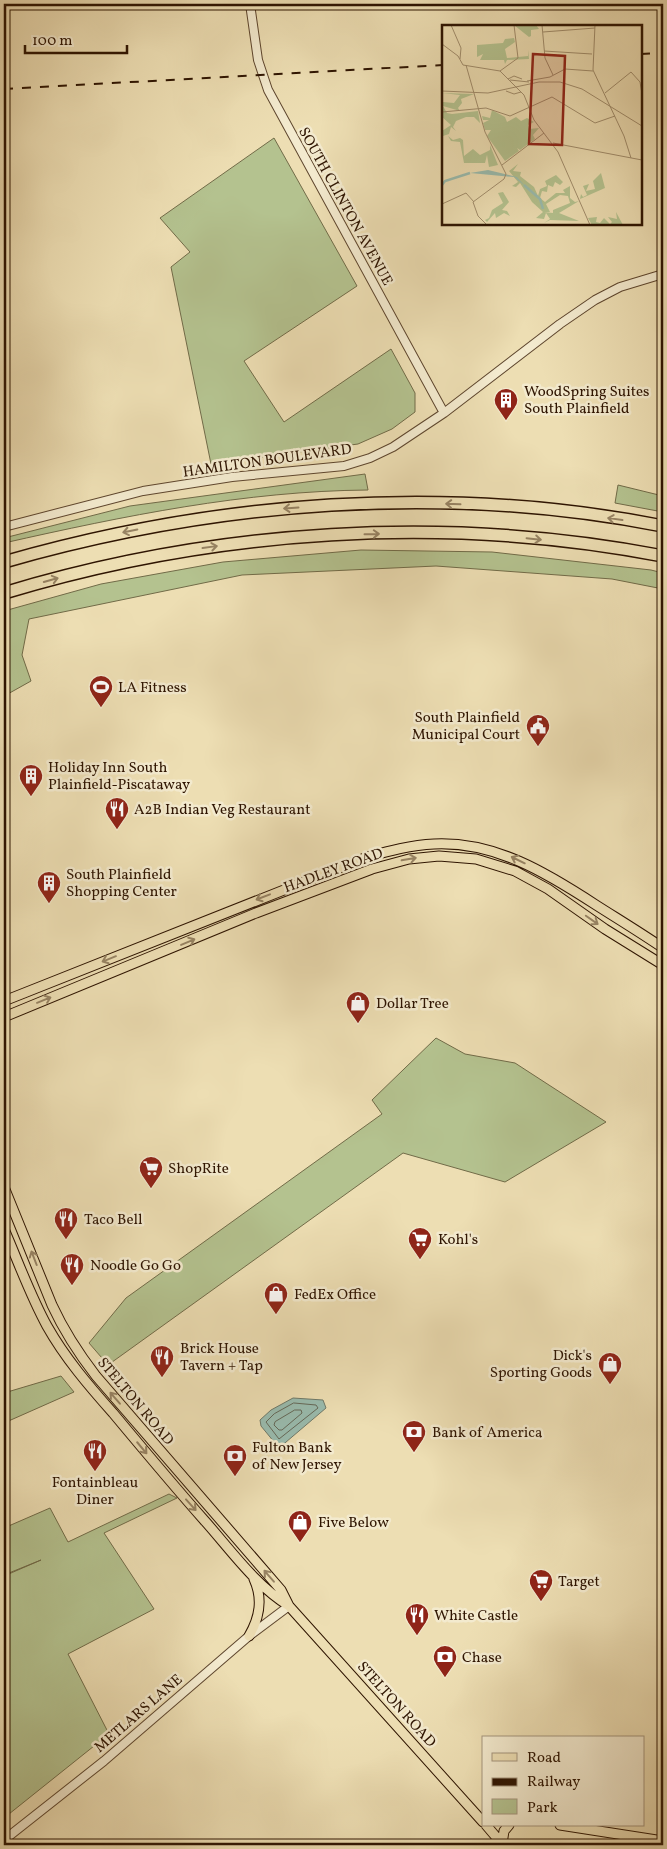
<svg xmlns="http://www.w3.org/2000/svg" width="667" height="1849" viewBox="0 0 667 1849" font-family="Vollkorn,serif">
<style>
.green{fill:#b4c28f;stroke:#716b48}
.water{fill:#99bcaf;stroke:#6e7969}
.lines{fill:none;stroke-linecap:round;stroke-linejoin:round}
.shore{stroke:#646858;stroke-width:1}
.minor-casing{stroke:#5e462e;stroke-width:10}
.major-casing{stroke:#2e1401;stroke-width:11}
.highway-casing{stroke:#2e1401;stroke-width:14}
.minor{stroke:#f3eace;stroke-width:8}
.major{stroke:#eddeb3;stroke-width:9}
.highway{stroke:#eddeb3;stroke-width:11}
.rail{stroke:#2e1401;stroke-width:2;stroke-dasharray:9 9;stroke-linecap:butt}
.oneway{stroke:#978363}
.labels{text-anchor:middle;stroke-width:5;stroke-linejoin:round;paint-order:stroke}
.street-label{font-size:15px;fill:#2e1401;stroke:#f3eace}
.poi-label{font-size:15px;fill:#2e1401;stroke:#f3eace;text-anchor:start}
.inset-river{fill:none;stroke:#99bcaf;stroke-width:2.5}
.inset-road{fill:none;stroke:#a18d6c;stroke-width:1}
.view{fill:#8f2418;fill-opacity:0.15;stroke:#8f2418;stroke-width:2.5}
.inset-edge{fill:none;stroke:#2e1401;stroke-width:2.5}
</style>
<rect width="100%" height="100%" fill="#eddeb3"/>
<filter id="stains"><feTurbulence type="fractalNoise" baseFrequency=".004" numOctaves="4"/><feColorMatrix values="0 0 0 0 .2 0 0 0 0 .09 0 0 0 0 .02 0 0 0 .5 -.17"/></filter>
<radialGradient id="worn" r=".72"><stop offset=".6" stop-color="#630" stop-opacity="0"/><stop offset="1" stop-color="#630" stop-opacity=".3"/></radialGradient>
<!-- green -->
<path class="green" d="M274 138 357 286 244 361 284 422 391 349 415 393V412L392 429 358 444 211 464 171 267 190 252 160 218Z
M365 474 368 490C245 491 124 516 4 543V538L130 506Z
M618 485 663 496V512L615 503Z
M361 550 492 552 651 570 663 573V589L612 579 436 566 242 575 29 619 22 655 31 681 6 695 4 692V611L101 584 223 562Z
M436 1038 465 1054 515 1063 606 1122 505 1182 403 1153 108 1365 89 1343 126 1298 382 1114 372 1100Z
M61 1376 74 1392 4 1423V1393Z
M169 1494 177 1498 104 1533 154 1609 68 1654 109 1734 4 1818V1576L41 1560 4 1575V1528L50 1508 68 1542Z"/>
<!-- water -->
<path class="water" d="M293 1398 323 1400 326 1408 279 1448 261 1426 260 1420 271 1410Z"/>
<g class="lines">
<!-- shore -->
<path class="shore" d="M294 1403 316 1405 318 1408 279 1439 266 1422 274 1414Z
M295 1410H301L302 1413 282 1430H279L274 1425 275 1422Z"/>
<!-- minor casing -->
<g class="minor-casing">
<path id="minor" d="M250 4 258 60 268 90 444 413
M4 527 143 491 232 477 344 466 370 458 393 447 444 413 560 324 595 300 620 287 663 274
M4 1840 104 1761 249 1636 289 1606"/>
</g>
<!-- major casing -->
<g class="major-casing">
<path id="major" d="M4 1001 367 857C389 851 411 845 434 844 495 841 547 873 596 905 618 919 641 933 663 948
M4 1017 256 913 372 869 409 859 439 856 476 859 515 871 548 889 605 929 663 965
M4 1187 52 1305C64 1331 79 1354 96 1376L281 1590 289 1606
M4 1229C18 1261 30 1295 47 1326 65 1358 89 1386 113 1413 143 1449 173 1485 204 1520 230 1549 255 1585 289 1606L483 1822
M249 1636C260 1617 263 1599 254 1579
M486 1825 503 1845
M560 1825 663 1841
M502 1844 504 1831 509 1825"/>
</g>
<!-- highway casing -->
<g class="highway-casing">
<path id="highway" d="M4 562C216 501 445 483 663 526
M4 593C215 529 446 514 663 556"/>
</g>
<!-- minor -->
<use href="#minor" class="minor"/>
<!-- major -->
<use href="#major" class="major"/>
<!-- highway -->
<use href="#highway" class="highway"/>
<!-- rail -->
<path class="rail" d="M641 54 663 53
M4 89 443 65"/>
</g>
<!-- one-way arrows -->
<defs><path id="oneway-shaft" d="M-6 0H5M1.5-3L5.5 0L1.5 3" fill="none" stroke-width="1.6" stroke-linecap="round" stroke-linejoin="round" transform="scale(1.25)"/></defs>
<g class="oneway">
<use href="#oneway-shaft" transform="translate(453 504) rotate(-178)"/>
<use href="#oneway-shaft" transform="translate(291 508) rotate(176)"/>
<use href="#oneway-shaft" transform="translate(615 519) rotate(-172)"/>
<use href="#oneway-shaft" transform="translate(130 531) rotate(168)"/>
<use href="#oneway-shaft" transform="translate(372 534) rotate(-1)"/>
<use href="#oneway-shaft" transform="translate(534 539) rotate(6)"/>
<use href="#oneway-shaft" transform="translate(210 547) rotate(-8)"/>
<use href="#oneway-shaft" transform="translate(51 580) rotate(-16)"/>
<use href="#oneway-shaft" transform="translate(409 859) rotate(-10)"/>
<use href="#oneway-shaft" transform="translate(518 860) rotate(-154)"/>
<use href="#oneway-shaft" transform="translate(263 897) rotate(159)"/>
<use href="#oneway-shaft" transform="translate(592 920) rotate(35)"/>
<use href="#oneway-shaft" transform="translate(188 942) rotate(-23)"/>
<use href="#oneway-shaft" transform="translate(109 959) rotate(158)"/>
<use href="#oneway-shaft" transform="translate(44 1000) rotate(-22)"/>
<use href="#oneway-shaft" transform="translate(34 1258) rotate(-111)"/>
<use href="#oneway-shaft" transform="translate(115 1398) rotate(-131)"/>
<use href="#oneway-shaft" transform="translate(142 1448) rotate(50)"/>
<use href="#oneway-shaft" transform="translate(191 1505) rotate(48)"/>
<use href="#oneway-shaft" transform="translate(269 1576) rotate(-131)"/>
</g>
<!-- icons -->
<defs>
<g id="building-pin" transform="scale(1.25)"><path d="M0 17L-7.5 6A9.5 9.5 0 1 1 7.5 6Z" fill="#8f2418" stroke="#f3eace"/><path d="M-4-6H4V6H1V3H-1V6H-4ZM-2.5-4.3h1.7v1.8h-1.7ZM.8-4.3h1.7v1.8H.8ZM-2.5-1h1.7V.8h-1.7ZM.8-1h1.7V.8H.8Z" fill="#fff"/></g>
<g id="stadium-pin" transform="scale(1.25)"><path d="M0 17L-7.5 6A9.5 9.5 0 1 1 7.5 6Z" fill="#8f2418" stroke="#f3eace"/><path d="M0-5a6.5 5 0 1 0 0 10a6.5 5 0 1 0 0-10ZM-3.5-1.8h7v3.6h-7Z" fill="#fff"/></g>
<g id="civic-pin" transform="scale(1.25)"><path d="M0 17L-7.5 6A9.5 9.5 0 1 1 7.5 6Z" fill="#8f2418" stroke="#f3eace"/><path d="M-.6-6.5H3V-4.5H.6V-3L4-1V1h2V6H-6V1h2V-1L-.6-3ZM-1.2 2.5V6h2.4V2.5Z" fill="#fff"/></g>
<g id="restaurant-pin" transform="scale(1.25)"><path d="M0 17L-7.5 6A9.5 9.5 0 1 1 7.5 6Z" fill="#8f2418" stroke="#f3eace"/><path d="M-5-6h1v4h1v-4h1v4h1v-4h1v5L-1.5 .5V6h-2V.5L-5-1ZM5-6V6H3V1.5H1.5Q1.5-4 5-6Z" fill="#fff"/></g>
<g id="shop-pin" transform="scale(1.25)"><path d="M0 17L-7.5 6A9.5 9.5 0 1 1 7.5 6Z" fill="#8f2418" stroke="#f3eace"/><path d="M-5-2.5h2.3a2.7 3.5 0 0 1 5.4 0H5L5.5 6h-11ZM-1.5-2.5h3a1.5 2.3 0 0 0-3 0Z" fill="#fff"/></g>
<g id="supermarket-pin" transform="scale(1.25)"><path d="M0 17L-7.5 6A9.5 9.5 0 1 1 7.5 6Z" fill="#8f2418" stroke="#f3eace"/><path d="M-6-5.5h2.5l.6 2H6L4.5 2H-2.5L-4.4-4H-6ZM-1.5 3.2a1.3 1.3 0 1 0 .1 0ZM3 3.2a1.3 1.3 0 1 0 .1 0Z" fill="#fff"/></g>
<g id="bank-pin" transform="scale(1.25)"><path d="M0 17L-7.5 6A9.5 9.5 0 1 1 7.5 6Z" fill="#8f2418" stroke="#f3eace"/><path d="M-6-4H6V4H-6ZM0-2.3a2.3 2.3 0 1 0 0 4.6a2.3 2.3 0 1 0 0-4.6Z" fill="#fff"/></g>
</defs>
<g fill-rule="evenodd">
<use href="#building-pin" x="506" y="400"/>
<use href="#stadium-pin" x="101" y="687"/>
<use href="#civic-pin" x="538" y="726"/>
<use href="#building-pin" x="31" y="776"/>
<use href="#restaurant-pin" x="117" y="809"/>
<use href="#building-pin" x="49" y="883"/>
<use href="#shop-pin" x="358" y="1003"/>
<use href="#supermarket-pin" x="151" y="1168"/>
<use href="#restaurant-pin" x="66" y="1219"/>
<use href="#supermarket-pin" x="420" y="1239"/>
<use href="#restaurant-pin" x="72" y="1265"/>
<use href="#shop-pin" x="276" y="1294"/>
<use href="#restaurant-pin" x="162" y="1357"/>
<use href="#shop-pin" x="610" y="1364"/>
<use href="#bank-pin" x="414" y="1432"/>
<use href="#restaurant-pin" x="95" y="1451"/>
<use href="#bank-pin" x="235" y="1456"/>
<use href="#shop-pin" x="300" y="1522"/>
<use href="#supermarket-pin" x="541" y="1581"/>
<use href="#restaurant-pin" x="417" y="1615"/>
<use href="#bank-pin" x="445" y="1657"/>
</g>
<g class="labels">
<!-- street labels -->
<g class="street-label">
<text transform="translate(346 206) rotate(61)" y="5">SOUTH CLINTON AVENUE</text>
<text transform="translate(267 460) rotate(-8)" y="5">HAMILTON BOULEVARD</text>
<text transform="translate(333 870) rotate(-20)" y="5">HADLEY ROAD</text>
<text transform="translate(136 1401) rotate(50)" y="5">STELTON ROAD</text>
<text transform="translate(397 1704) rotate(48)" y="5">STELTON ROAD</text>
<text transform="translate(138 1713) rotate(-41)" y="5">METLARS LANE</text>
</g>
<!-- poi labels -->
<g class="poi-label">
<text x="524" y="396">WoodSpring Suites<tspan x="524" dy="17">South Plainfield</tspan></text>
<text x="118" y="692">LA Fitness</text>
<text x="520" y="722" text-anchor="end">South Plainfield<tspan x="520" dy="17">Municipal Court</tspan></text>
<text x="48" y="772">Holiday Inn South<tspan x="48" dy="17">Plainfield-Piscataway</tspan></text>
<text x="134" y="814">A2B Indian Veg Restaurant</text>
<text x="66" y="879">South Plainfield<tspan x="66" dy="17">Shopping Center</tspan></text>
<text x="376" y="1008">Dollar Tree</text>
<text x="168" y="1173">ShopRite</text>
<text x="84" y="1224">Taco Bell</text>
<text x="438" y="1244">Kohl's</text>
<text x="90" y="1270">Noodle Go Go</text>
<text x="294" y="1299">FedEx Office</text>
<text x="180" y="1353">Brick House<tspan x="180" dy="17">Tavern + Tap</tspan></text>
<text x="592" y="1360" text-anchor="end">Dick's<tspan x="592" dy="17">Sporting Goods</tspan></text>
<text x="432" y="1437">Bank of America</text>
<text x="252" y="1452">Fulton Bank<tspan x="252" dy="17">of New Jersey</tspan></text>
<text x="95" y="1487" text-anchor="middle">Fontainbleau<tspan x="95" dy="17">Diner</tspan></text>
<text x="318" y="1527">Five Below</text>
<text x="558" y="1586">Target</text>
<text x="434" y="1620">White Castle</text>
<text x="462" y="1662">Chase</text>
</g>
</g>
<!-- overview -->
<g transform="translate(442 25)">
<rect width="200" height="200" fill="#eddeb3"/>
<path d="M72 0H94L97 4 89 5V11L87 12ZM72 13 73 17 63 24 65 33 86 31V25L87 34 65 35 63 39 62 35H38L41 29 35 32V20L61 18 63 14ZM0 68 32 69 19 74 20 78 16 83 18 86 1 81 5 88 10 89 36 86 38 98 32 92H24L14 96 11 102 14 106 9 102 7 109 1 111 0 106 9 100 0 92 1 77 12 78 18 70ZM50 85 63 92 65 97 74 92 79 96 85 93 92 97 86 100 87 104 97 103 91 110 93 114 78 125 75 123 77 126 63 136 45 111 49 105H43L41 98 47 95H41L40 91 48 93ZM6 111 11 115 18 113 21 115 22 131 31 124 38 130 48 125V120L56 140 47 142 45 130 43 138H22L18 117 9 116ZM76 139 71 146 79 147 78 151 92 162 96 171 98 164 105 161 103 156 114 150 121 157 118 160 113 157 111 162 106 160 105 167 100 166 98 173 103 177 114 168H123L121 165 128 161V173L133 177 137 176 117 188 137 196 108 195 102 198 108 194 104 188 102 194 94 193 101 187 90 177 78 158 74 162 70 161 76 157 67 146ZM118 170 126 171 128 178 111 185V188L102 187H108L104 179ZM159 148 163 163 138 174 139 169 141 172 145 170 141 161 147 159 144 166 153 164 151 156ZM61 167 67 177 60 185 65 186 68 191 62 188 54 193 53 188 45 197 43 195 47 193 50 185 61 178 56 168ZM174 187 181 200H150L146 193 155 192 154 197 158 198 162 193 168 199 170 197 166 192 175 194Z" fill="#b4c28f" fill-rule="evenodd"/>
<path d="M46 145 75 152 83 161 72 152 28 148Z" fill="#99bcaf"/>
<path class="inset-river" d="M0 160 3 156 28 148M82 160 98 174 101 184"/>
<path class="inset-road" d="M9 0 19 23 18 34M100 0 103 33 111 50M153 0 151 45 182 111 189 133M101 7 153 3M0 19 16 31M102 26 150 29M16 31 21 40 58 46 82 70 92 95 116 127 148 200M24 40 43 107 64 149 62 154 31 177 36 191 45 200M58 46 76 33 72 0M66 54 72 51 80 54M68 55 87 57M85 56 108 52 123 44 151 46M0 66 46 68 97 57H118L140 64 200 101M64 66 72 69 79 67M163 68 189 47 198 57 200 69M0 87 44 83 68 91 110 72 153 98 173 91M111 118 200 135M60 140 102 108M0 179 24 168 32 177"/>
<path class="view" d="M91 29 123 31 120 120 87 119Z"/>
<rect width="200" height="200" class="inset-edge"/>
</g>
<!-- margin -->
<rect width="667" height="1849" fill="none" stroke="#eddeb3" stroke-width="20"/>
<rect x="5" y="5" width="657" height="1839" fill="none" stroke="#2e1401" stroke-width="2.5"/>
<rect x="10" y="10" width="647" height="1829" fill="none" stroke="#2e1401"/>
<!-- legend -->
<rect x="482" y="1736" width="162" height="90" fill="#f3eace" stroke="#a4947c"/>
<rect x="492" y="1753" width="25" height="8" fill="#eddeb3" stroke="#a4947c"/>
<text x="527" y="1762" font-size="15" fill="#2e1401">Road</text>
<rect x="492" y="1778" width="25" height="8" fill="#2e1401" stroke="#a4947c"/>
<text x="527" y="1786" font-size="15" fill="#2e1401">Railway</text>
<rect x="492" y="1799" width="25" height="15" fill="#b4c28f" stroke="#a4947c"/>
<text x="527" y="1812" font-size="15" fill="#2e1401">Park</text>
<!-- scale -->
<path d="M25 45v8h102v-8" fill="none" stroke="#2e1401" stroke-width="2.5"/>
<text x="32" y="45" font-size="15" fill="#2e1401" stroke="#f3eace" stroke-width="4" paint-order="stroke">100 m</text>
<rect width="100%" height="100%" filter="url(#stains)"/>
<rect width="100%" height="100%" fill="url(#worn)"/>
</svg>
